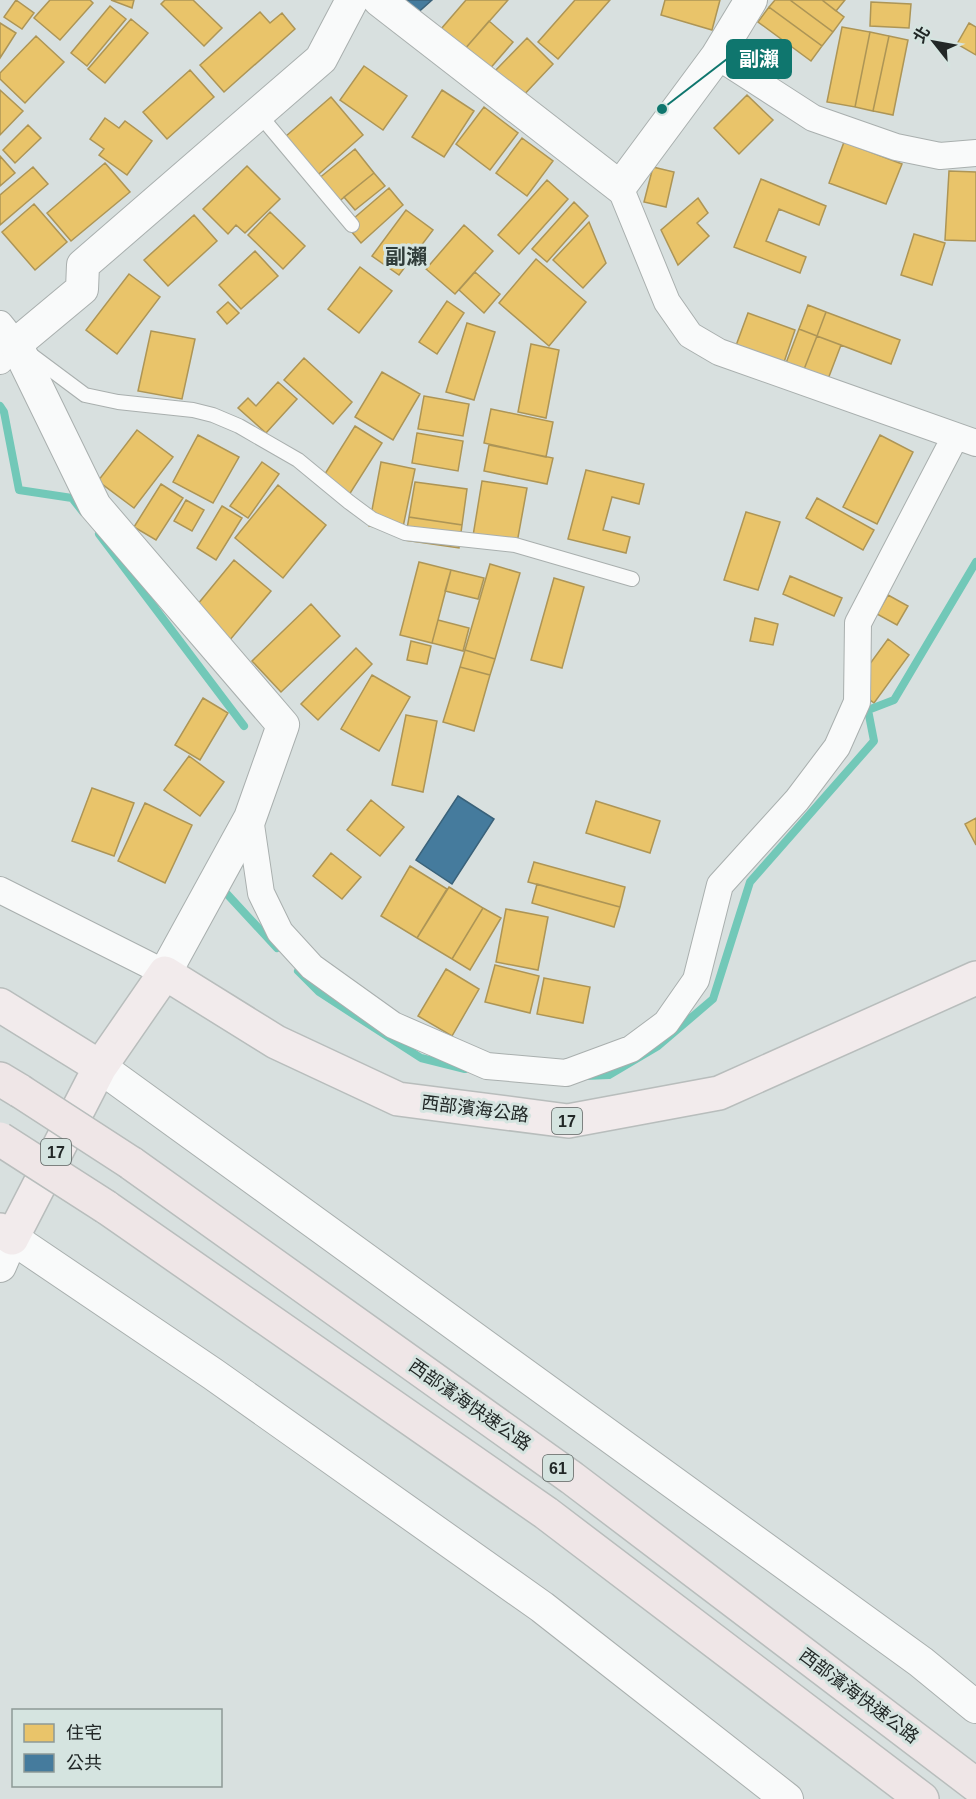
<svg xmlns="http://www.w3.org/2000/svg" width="976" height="1799" viewBox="0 0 976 1799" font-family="Arial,'Noto Sans TC',sans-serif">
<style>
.homes{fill:#e9c46a;stroke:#ad9556;stroke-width:1.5}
.public{fill:#457b9d;stroke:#3a627a;stroke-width:1.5}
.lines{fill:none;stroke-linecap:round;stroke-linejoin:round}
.stream{stroke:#72c8b8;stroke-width:8}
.service-casing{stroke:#a9afae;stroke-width:16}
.minor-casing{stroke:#a9afae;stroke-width:28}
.tertiary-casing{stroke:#a9afae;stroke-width:34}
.primary-casing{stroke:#b8bdbc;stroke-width:36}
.trunk-casing{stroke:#b8bdbc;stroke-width:36}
.service{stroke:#f9fafa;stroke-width:14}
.minor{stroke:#f9fafa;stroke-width:26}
.tertiary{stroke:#f9fafa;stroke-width:32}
.primary{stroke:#f2ebec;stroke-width:33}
.trunk{stroke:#efe6e7;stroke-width:33}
.trunk-bridge-casing{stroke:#b8bdbc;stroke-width:36;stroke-linecap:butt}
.trunk-bridge{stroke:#efe6e7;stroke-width:33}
.labels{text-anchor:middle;stroke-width:6;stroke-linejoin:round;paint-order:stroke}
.shield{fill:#d5e4e0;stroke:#58605e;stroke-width:1.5}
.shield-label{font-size:16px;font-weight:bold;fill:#222827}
.street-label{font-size:18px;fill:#222827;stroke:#d5e4e0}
.quarter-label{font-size:21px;font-weight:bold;fill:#303d3a;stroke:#d5e4e0}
.leader{fill:none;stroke:#0f766e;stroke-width:2}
.callout-dot{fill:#0f766e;stroke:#d5e4e0;stroke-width:2}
.callout{fill:#0f766e;stroke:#0f766e;stroke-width:2}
.callout-label{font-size:20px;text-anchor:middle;font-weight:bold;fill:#fff}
</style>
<rect width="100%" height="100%" fill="#d8e0df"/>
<!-- homes -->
<path class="homes" d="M16 0 34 13 22 29 4 17Z
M50 0H90L93 3 60 40 34 18Z
M111 0H134L132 8Z
M165 0H193L222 28 204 46 161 4Z
M466 0H508L464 50 441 29Z
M575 0H610L558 59 538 42Z
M665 0H720L712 30 661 15Z
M775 0H790L833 32 822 46 769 7Z
M790 0H822L844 17 833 32Z
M822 0H845L836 11Z
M871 2 911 4 909 28 870 26Z
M110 6 126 19 87 66 71 53Z
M769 7 822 46 811 61 758 22Z
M260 12 270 23 282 13 295 29 224 92 200 65Z
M131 19 148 33 105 83 88 69Z
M489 21 513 42 488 71 464 50Z
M0 23 16 33 0 58Z
M969 23 976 27V55L957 44Z
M842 27 870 32 855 107 827 102Z
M870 32 889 36 873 111 855 107Z
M36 36 64 62 25 103 0 79V73Z
M889 36 908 40 893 115 873 111Z
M527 38 553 64 520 99 493 73Z
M364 66 407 96 383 130 340 100Z
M190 70 214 97 167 139 143 112Z
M0 90 23 111 0 135Z
M442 90 474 111 444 157 412 137Z
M747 95 773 120 739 154 714 128Z
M331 97 363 135 311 181 278 143Z
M484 107 518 133 490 170 456 144Z
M105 118 119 128 125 121 152 141 127 175 99 155 104 149 90 139Z
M28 125 41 138 15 163 3 150Z
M522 138 553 161 527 196 496 173Z
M844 142 902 164 886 204 829 183Z
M355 149 374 173 337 203 318 179Z
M0 156 15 173 0 186Z
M105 163 130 192 71 241 47 213Z
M247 166 280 199 245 233 236 225 228 234 203 209Z
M33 167 48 184 0 225V195Z
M653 167 674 172 666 207 644 202Z
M949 171 976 172V241L945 240Z
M374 173 385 186 355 210 344 197Z
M761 179 826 206 819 225 779 209 766 241 806 257 800 273 734 247Z
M547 180 568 199 519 254 498 235Z
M389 188 403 205 361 243 346 225Z
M698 198 708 213 697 223 709 236 678 265 661 230Z
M574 202 588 216 547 262 532 249Z
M34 204 67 242 35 270 2 232Z
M406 210 433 230 399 275 372 256Z
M270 212 305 246 283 269 248 235Z
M194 215 217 241 168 286 144 260Z
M589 222 606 263 583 288 553 260Z
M464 225 493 251 455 294 426 269Z
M914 234 945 243 932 285 901 275Z
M255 251 278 276 241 309 219 285Z
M536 259 586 302 549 346 499 303Z
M360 267 392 291 359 333 328 309Z
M475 272 500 294 484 313 459 290Z
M129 274 160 297 117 354 86 330Z
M447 301 464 313 437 354 419 342Z
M228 302 239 313 227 324 217 312Z
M808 305 826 312 817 336 799 329Z
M826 312 900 340 891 364 817 336Z
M748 313 795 330 782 368 734 351Z
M467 323 495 332 474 400 446 392Z
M799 329 817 336 801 377 783 371Z
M151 331 195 339 182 399 138 391Z
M817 336 841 345 825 387 801 377Z
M531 344 559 350 546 418 518 412Z
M304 358 352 402 333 424 284 380Z
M382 372 420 394 393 440 355 417Z
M278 382 297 399 266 433 238 408 248 398 256 406Z
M424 396 469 404 463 436 418 429Z
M491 409 553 422 546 457 484 443Z
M355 426 382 443 349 495 323 477Z
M137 430 173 457 134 508 98 481Z
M417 433 463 441 458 471 412 463Z
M198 435 239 457 213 503 173 482Z
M880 435 913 452 877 524 843 507Z
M489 445 553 458 547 484 484 471Z
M262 462 279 474 248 518 230 506Z
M381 462 415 469 402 532 369 526Z
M586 470 644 484 639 504 612 497 603 530 630 537 626 553 568 539Z
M482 481 527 488 517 543 473 536Z
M415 482 467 489 462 525 409 517Z
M161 484 183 498 156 540 134 527Z
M278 485 326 525 283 578 235 538Z
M817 498 874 530 863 550 806 518Z
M186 500 204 510 192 531 174 521Z
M222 506 242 518 216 560 197 548Z
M746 512 780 522 758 590 724 580Z
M409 517 462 525 459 548 405 540Z
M234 560 271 591 229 641 193 610Z
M419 562 451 570 432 643 400 635Z
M490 564 520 573 495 659 465 650Z
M451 570 484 578 478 599 445 591Z
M790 576 842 598 834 616 783 594Z
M554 578 584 587 562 668 531 660Z
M888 595 908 606 897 625 877 614Z
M311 604 340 636 281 692 252 661Z
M755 618 778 624 773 645 750 641Z
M438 620 469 628 463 651 432 643Z
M888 639 909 655 874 703 853 687Z
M411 641 431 646 427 664 407 660Z
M356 648 372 664 318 720 301 704Z
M465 650 495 659 490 675 460 667Z
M460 667 490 675 474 731 443 722Z
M372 675 410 697 379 751 341 729Z
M203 698 228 713 200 760 175 745Z
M406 715 437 721 423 792 392 785Z
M189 756 224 782 200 816 164 790Z
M92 788 134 803 114 856 72 841Z
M371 800 404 827 380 856 347 830Z
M596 801 660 821 650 853 586 833Z
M145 803 192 825 165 883 118 861Z
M976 818V845L965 824Z
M331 853 361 877 342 899 313 876Z
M534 862 625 887 620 907 528 882Z
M410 866 447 889 417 938 381 916Z
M537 884 620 907 614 927 532 903Z
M449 887 483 908 452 959 417 938Z
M483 908 501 918 470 970 452 959Z
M506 909 548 917 538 970 496 962Z
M495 965 539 976 530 1013 485 1002Z
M446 969 479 989 452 1036 418 1016Z
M544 978 590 987 583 1023 537 1014Z"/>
<!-- public -->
<path class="public" d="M398 0H432L413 17Z
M458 796 494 819 452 884 416 860Z"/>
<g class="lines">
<!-- stream -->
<path class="stream" d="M0 406 4 412 19 490 72 498 83 512
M99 534 244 726
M227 894 277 948
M298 971 319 992 421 1058 465 1069
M585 1076 609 1075 658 1046 713 999 750 882 874 741 868 710 894 700 976 562"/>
<!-- service casing -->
<g class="service-casing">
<path id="service" d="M258 113 352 225
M30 354 85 395 118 402 193 410 213 415 239 426 298 460 349 502 372 519 405 533 515 545 632 579"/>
</g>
<!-- minor casing -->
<g class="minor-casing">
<path id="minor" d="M717 56 813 118 896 147 940 156 976 153
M620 187 667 302 690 335 719 352 976 443
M0 324 16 344 0 361
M250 818 261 893 280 932 312 967 393 1025 487 1066 566 1073 631 1049 666 1023 696 980 720 885 797 800 837 747 857 702 858 623 955 437
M0 890 165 973"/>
</g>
<!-- tertiary casing -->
<g class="tertiary-casing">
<path id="tertiary" d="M379 0 620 187 717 56 751 0
M165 973 250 818 283 725 95 506 16 344 82 289 83 265 321 59 352 0
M100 1067 921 1662 976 1707
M0 1266 12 1238 213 1374 542 1607 787 1799"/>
</g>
<!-- primary casing -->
<g class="primary-casing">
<path id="primary" d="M0 1005 100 1067
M0 1230 12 1238 100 1067 165 973 276 1042 398 1099 568 1121 719 1093 976 978"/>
</g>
<!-- trunk casing -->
<g class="trunk-casing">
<path id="trunk" d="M0 1079 20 1091
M131 1163 572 1478 976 1785
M106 1207 546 1513 922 1799"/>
</g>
<!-- service -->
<use href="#service" class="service"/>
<!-- minor -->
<use href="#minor" class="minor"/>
<!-- tertiary -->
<use href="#tertiary" class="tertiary"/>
<!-- primary -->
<use href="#primary" class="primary"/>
<!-- trunk -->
<use href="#trunk" class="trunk"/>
<!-- trunk-bridge casing -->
<g class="trunk-bridge-casing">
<path id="trunk-bridge" d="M20 1091 131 1163
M0 1139 106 1207"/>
</g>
<!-- trunk-bridge -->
<use href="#trunk-bridge" class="trunk-bridge"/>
</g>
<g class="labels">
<!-- shield labels -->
<g class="shield">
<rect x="552" y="1108" width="30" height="26" rx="4.5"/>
<rect x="41" y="1139" width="30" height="26" rx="4.5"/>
<rect x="543" y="1455" width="30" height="26" rx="4.5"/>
</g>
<g class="shield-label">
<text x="567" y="1127">17</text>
<text x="56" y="1158">17</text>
<text x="558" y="1474">61</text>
</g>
<!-- street labels -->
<g class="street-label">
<text transform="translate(475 1109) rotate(7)" y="6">西部濱海公路</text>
<text transform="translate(470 1405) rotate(35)" y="6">西部濱海快速公路</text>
<text transform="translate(859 1696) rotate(37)" y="6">西部濱海快速公路</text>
</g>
<!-- quarter labels -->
<g class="quarter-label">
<text x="406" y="264">副瀨</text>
</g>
</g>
<!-- callouts -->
<path class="leader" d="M662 109L727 59"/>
<circle class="callout-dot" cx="662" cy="109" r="6"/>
<rect class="callout" x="727" y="40" width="64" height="38" rx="6"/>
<g class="callout-label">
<text x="759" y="66">副瀨</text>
</g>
<!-- legend -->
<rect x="12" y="1709" width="210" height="78" fill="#d5e4e0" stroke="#8d9996" stroke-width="1.5"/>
<rect x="24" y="1724" width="30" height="18" fill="#e9c46a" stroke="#8d9996" stroke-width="1.5"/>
<text x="66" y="1739" font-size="18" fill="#222827">住宅</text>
<rect x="24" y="1754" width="30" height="18" fill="#457b9d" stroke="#8d9996" stroke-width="1.5"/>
<text x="66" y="1769" font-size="18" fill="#222827">公共</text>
<!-- north arrow -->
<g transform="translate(934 42) rotate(301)" stroke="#d5e4e0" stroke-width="4.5" paint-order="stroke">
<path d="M0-4.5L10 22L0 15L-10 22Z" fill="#222827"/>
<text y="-9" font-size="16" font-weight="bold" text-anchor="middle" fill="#222827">北</text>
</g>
</svg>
